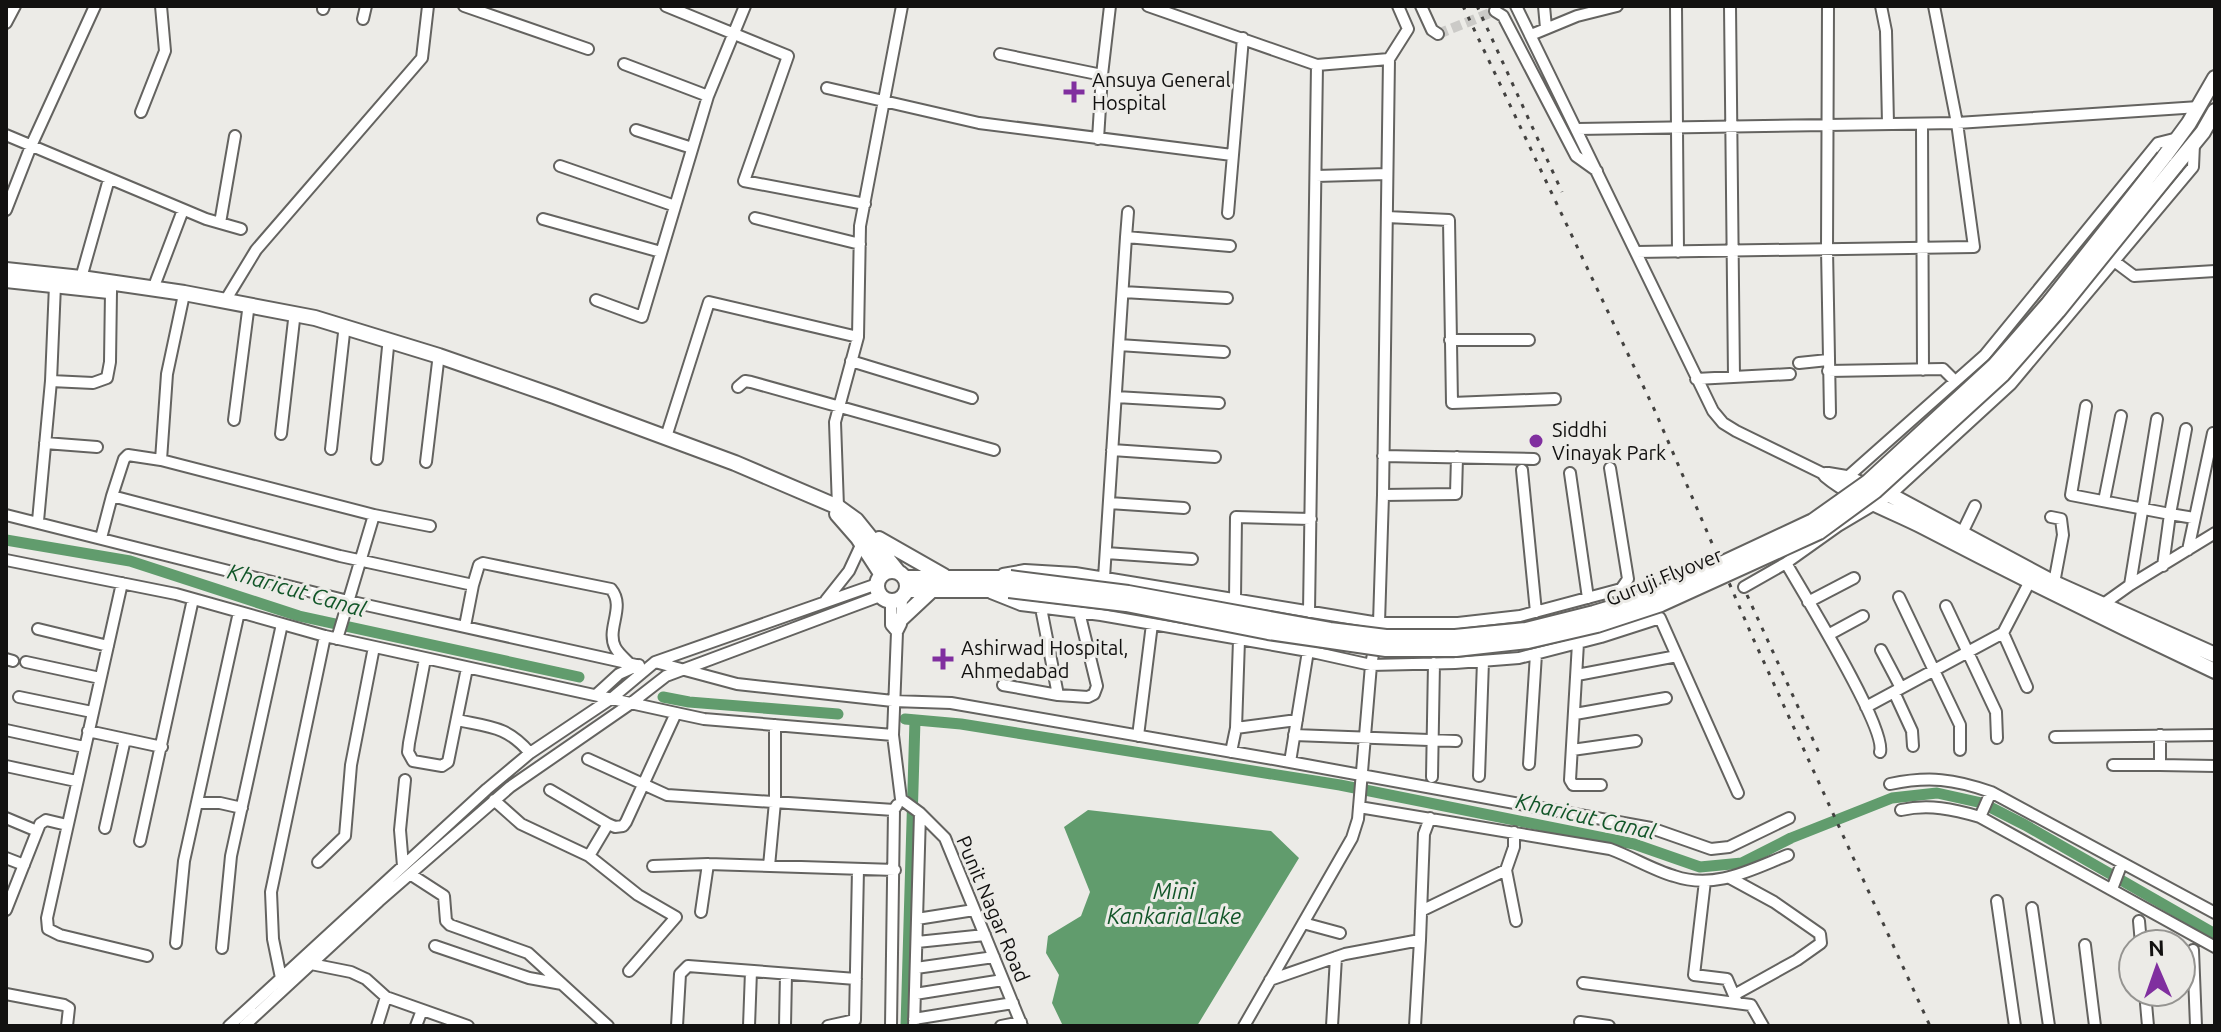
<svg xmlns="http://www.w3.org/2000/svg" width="2221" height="1032" viewBox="0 0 2221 1032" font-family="Ubuntu,sans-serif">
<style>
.water{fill:#619c6d}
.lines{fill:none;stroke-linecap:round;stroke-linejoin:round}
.canal{stroke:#619c6d;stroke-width:11}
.minor-tunnel{stroke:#cbcac7;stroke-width:10;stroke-dasharray:10 5;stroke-linecap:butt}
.minor-casing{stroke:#646360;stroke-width:14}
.major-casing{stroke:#646360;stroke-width:18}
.minor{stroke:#fff;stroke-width:10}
.major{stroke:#fff;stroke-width:14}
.rail{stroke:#434240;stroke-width:3;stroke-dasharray:4 8;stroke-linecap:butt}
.major-bridge-casing{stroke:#646360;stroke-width:18;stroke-linecap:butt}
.major-bridge{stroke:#fff;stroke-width:14}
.poi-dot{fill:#802f9f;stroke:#ecebe7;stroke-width:3}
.labels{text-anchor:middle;stroke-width:6;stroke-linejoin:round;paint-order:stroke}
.poi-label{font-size:20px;fill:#121110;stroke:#ecebe7;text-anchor:start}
.street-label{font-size:20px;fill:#121110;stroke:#ecebe7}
.water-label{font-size:22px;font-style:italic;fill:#115528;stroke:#ecebe7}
</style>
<rect width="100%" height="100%" fill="#ecebe7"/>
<!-- water -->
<path class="water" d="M1088 810 1271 831 1299 858 1197 1026H1063L1052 1003 1059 975 1046 953 1048 936 1081 916 1090 892 1064 827Z"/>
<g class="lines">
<!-- canal -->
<path class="canal" d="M6 540 130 561 299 616 579 677
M663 697 689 702 838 714
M905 719 961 724 1340 785 1634 844 1700 867 1742 863 1791 838 1892 798 1937 793 1982 803 2025 825 2215 934
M906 1026 915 720"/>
<!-- minor-tunnel -->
<path class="minor-tunnel" d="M1438 34 1495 11"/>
<!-- minor casing -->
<g class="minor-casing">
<path id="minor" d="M464 6 588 49
M666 6 788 56 744 181 865 204
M1148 6 1317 65 1389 59 1408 29 1398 6
M1421 6 1432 30 1438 34
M1516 6 1713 411 1723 423 1736 431 1826 475
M1544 6 1546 28
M1676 6 1678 252
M1730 6 1734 377
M1828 6 1827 249 1830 413
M1881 6 1886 31 1888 124
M323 9 324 6
M1495 11 1503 16 1576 156 1597 171
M363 19 366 6
M6 23 15 6
M1531 35 1577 16 1617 6
M1000 54 1102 75
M624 64 708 96 745 6
M827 88 979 123 1232 155
M141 112 165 51 161 6
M1922 124 1923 370
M1577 129 1957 123 2199 107
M636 130 692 148
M6 135 206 219 241 229
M1098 139 1102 75 1110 6
M560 166 675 206
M1316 176 1387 174
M6 210 31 146 95 6
M1228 213 1243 38
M1387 217 1449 220 1452 403 1555 399
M755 218 860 244
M543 219 661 252
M220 223 235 136
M1126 237 1128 212
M1636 252 1974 247 1957 123 1934 6
M2114 261 2134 276 2215 271
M81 278 109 179
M153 289 183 210
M1123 292 1227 298
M596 300 642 317 708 96
M225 301 256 250 422 58 428 6
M1450 340H1529
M1119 345 1224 352
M851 361 972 398
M1799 363 1828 360
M1828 371 1943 369 1955 381
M1696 379 1790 374
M51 381 93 383 107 378 110 362 111 291
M738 387 745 381 751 382 994 450
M1116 397 1219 403
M2086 406 2071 495 2170 514 2163 566
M234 420 248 311
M2186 429 2170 514 2194 518
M281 434 294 320
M666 437 709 302 858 337
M45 443 97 447
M331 449 344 333
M1112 450 1215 457
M1383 456 1534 459
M377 459 388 347
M161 460 374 515 430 526
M426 462 438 362
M1522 470 1536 612
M1570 473 1588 598
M1843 481 1985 355 2158 143 2178 138
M1383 495 1456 494 1457 457
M112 496 124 459 128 455 161 460 167 374 183 299
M2104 501 2121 416
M1109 503 1184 508
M838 507 835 422 858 337 860 226 902 6
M6 515 348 601 636 665
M2051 517 2061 519 2063 535 2054 583
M38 521 51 381 55 285
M1962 533 1975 506
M101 538 112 496 340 556 473 585 465 626
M2188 550 2213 433
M1106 553 1192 559
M6 560 176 594 325 636 676 713 704 719 893 735
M1786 563C1802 591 1887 728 1880 752
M1003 574 1025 570 1075 573 1379 623H1458L1520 616 1621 589 1628 579 1610 468
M1104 578 1126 237 1230 246
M122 583 47 918 48 929 60 935 147 956
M473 585 479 565 483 563 611 589C626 607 606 628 615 647 618 653 624 658 628 662
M2130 585 2157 419
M1744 587 1786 563 1838 526 1890 495 2011 384 2193 167 2194 144
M991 593 1021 605 1101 615 1308 651 1371 665 1455 663 1519 658 1601 637 1660 618 1738 793
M1899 597 1960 725V750
M902 598 901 624 897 632 893 735 901 799 920 813 945 838 1022 1026
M1235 599 1236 517 1311 519
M826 600 849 571 862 543
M891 601V625L897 632
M1808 602 1854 578
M2102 605 2130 585 2215 533
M1946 606 1996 712 1997 738
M1041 608 1058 695 1088 697 1094 694 1097 686 1079 612
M1309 612 1317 65
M38 629 108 646
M2003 633 2027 687
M1828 635 1863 616
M337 639 374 515
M1239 640 1236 728 1297 720
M1578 643 1570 780 1573 785H1601
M1881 650 1901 688
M6 659 13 661
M425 659 409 743 408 752 413 761 442 766 448 762 467 668
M26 662 100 678
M655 662 737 684 893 701 951 703 1290 762 1651 828 1711 849 1729 847 1789 818
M655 662 877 584
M1577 675 1677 656
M1003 685 1058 695
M1894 692 1912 731 1913 746
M596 695 619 674 639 665
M19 697 92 712
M1866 707 2003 633 2029 583
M1575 714 1666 698
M457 720C490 727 507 726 530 753
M6 730 84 747
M88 731 162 747
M1294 735 1456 741
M2160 735V765L2215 766
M1138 736 1152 624
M2055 737 2215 735
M1572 750 1636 741
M1231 752 1236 728
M588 759 667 795 894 810
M1290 762 1308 651
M1529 764 1536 654
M2113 765H2160
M6 766 76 781
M1479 776 1483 661
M1432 777 1434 663
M1890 784C1929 776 1954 779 1991 792L2215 913
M550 790 608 824 589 856 638 895 676 917 629 971
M494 800 521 824 589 856
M197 803H220L242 808
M1359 807 1610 849C1632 857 1653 870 1674 876 1715 890 1750 870 1788 855
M1901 810C1929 804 1953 809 1980 817L2215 947
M1980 817 1991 792
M6 818 37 831
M608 824 615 827 623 826 626 822 676 713
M105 828 125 739
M140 841 193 599
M6 858 24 865
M318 862 345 836 351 765 374 647
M403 866 400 830 405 780
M653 866 708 864 895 870
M769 866 775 802V725
M1506 870 1516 921
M410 874 444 896 446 921 450 925 528 953 608 1026
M1730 878 1774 902 1820 934 1821 943 1797 960 1734 995
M1705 881 1694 975 1727 979 1736 1000
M2112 889 2122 863
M1997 901 2015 1026
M2032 908 2049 1026
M6 910 40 824 46 820 67 825
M1421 911 1506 870 1514 847V832
M701 912 708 864
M917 919 974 910
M2139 921 2141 944
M1303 923 1340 933
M917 942 985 935
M176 943 184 861 239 612
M2085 945 2095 1026
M435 946 529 978 562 984
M222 948 231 856 282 624
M2193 950 2196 1026
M311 964 351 972 366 979 386 997 468 1026
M916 968 994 957
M281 978 273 939 271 892 325 636
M1270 980 1345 954 1420 940 1424 834 1430 818
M1583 983 1751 1005 1763 1026
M2145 992 2148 1026
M6 994 64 1005 69 1008 67 1026
M915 994 1003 980
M914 1019 1013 1003
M1580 1022 1609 1026
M229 1026 487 789 530 753 612 698 655 662
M244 1026 379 901 510 787 630 704 666 676 880 596
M377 1026 386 997
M416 1026 422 1010
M677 1026 680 974 688 966 856 979
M749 1026 751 971
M785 1026 786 974
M828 1026 855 1020 858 869
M891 1026 894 810 897 805
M914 1026 920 813
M1001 1026 1021 1022
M1244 1026 1352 838 1358 819 1371 665 1379 623 1383 495 1389 59
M1332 1026 1336 957
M1415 1026 1420 940"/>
</g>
<!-- major casing -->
<g class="major-casing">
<path id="major" d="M2164 157 2189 123 2215 78
M2176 165 2203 132 2215 111
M6 270 81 278 184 293 315 318 439 356 554 396 735 463 838 507 856 520 898 572
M6 280 109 291
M1826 475C1852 497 1893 511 1924 527 2020 577 2117 625 2215 671
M1828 475 1846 478 1890 495 2054 583 2215 655
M837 514 858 538 882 575
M879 539 944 576
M877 586a15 15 0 1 1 30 0a15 15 0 1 1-30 0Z
M906 578H1010
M907 590H1009
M901 619 932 590"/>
</g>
<!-- minor -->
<use href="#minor" class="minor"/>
<!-- major -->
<use href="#major" class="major"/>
<!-- rail -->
<path class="rail" d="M1463 6 1655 411 1752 636 1930 1026
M1477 6 1562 192
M1747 595 1820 755"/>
<!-- major-bridge casing -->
<g class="major-bridge-casing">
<path id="major-bridge" d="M1010 578 1128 593 1330 630 1386 637H1455L1526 630 1594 613 1657 594 1813 521 1868 482 1994 366 2048 304 2164 157
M1009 590 1126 604 1268 632 1386 649H1456L1528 641 1597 625 1661 604 1819 532 1875 491 2003 374 2058 311 2176 165"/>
</g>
<!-- major-bridge -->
<use href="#major-bridge" class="major-bridge"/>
</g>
<!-- markers -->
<g class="poi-dot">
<path d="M1070 80h8v8h8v8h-8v8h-8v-8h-8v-8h8z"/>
<circle cx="1536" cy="441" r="8"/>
<path d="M939 647h8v8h8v8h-8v8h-8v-8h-8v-8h8z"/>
</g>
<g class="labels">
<!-- poi labels -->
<g class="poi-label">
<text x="1092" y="87">Ansuya General<tspan x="1092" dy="23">Hospital</tspan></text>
<text x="1552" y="437">Siddhi<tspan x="1552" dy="23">Vinayak Park</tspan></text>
<text x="961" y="655">Ashirwad Hospital,<tspan x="961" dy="23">Ahmedabad</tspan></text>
</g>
<!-- street labels -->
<g class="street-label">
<text transform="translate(1664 577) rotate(-22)" y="7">Guruji Flyover</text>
<text transform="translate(993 909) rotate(67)" y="7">Punit Nagar Road</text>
</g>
<!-- water labels -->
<g class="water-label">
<text transform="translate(297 590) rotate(16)" y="8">Kharicut Canal</text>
<text transform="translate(1586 816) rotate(13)" y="8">Kharicut Canal</text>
<text x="1174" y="899">Mini<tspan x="1174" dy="25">Kankaria Lake</tspan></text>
</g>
</g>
<!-- border -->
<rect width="2221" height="1032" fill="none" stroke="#121110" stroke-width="16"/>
<!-- north arrow -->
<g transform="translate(2157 968) rotate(358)"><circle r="38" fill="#ecebe7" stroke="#959491" stroke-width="2"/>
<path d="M0-6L14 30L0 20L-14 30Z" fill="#802f9f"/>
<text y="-12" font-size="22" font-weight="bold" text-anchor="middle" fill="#121110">N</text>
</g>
</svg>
